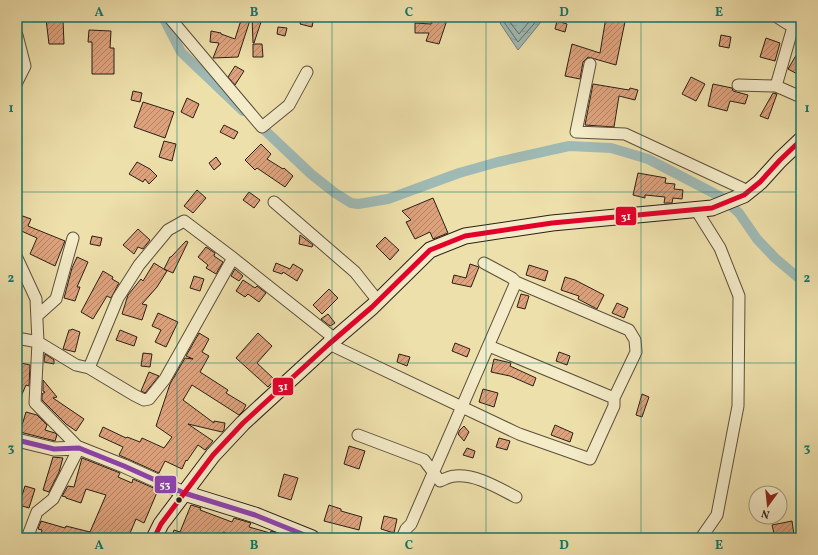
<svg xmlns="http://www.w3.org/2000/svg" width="818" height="555" viewBox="0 0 818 555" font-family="Vollkorn,serif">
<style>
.water{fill:url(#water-ripples);stroke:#717c76}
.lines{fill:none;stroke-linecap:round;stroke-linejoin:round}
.shore{stroke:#656c66;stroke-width:1}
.canal{stroke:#9fbab5;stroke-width:10}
.building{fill:url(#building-hatch);stroke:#2b1f17}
.minor-casing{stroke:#5c4f3c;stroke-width:13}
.tertiary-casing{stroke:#5c4f3c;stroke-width:15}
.secondary-casing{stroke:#2b1f17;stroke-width:17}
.minor{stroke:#f4ebc8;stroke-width:11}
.tertiary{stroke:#f4ebc8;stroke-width:13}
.secondary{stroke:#f4ebc8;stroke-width:15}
.bus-1-casing{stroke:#f4ebc8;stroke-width:8}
.bus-2-casing{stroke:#f4ebc8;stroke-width:8}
.bus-1{stroke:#8e44ad;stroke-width:5}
.bus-2{stroke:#e4002b;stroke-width:5}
.grid{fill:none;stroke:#0f766e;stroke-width:1;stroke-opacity:0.55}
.bus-dot{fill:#2b1f17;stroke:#f4ebc8;stroke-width:1.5}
.line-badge{stroke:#f4ebc8;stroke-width:1.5}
.badge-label{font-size:11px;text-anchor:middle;font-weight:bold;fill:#fff}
.neatline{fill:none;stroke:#0f766e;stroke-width:1.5}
.grid-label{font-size:13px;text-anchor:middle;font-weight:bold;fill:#0f766e}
</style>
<defs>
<pattern id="water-ripples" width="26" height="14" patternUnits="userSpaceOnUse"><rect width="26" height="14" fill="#9fbab5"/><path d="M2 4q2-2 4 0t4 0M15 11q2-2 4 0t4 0" fill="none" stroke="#899f9b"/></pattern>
<pattern id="building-hatch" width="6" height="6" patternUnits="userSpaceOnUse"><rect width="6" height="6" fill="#dda27c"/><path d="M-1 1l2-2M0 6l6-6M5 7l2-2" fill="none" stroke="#b38365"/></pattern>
</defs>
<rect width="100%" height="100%" fill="#eee0ab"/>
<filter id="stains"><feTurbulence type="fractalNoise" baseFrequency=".005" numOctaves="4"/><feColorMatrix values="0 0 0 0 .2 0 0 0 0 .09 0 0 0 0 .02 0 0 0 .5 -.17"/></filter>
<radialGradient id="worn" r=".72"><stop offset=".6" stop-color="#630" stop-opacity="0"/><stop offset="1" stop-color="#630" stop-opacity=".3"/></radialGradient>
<!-- water -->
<path class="water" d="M500 17H545L518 50 500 23Z"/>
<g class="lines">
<!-- shore -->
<path class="shore" d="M504 17V22L518 42 540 17
M509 17V21L519 34 533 17"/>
<!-- canal -->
<path class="canal" d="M163 17 181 52 243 111
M257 123 311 174 335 193 351 203 358 204 388 199 459 173 498 162 569 146 611 148 648 159 721 197 739 213 757 239 775 258 801 280"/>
</g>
<!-- building -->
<path class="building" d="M242 17H251L238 57 213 58 219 43 210 42 211 31 221 33V34L235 39Z
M252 17 262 19 254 43H253Z
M302 17H314L312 27 300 24Z
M433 17H448L439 44 426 41 429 33H415V23L431 24Z
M606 17H626L616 65 588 57 583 62 580 79 565 76 572 44 600 53Z
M46 19 63 20 64 44H49Z
M557 21 567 24 565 32 555 29Z
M278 27 287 28 285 36 277 34Z
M89 30 111 31 110 48H114V74H92V42H88Z
M721 35 731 37 729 48 719 46Z
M766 38 780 43 775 61 760 57Z
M253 44H262L263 57H253Z
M801 47V76L788 69Z
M235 66 244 71 235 85 228 77Z
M691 77 705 84 696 101 682 94Z
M593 84 629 90 630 88 638 90 635 100 619 96 614 127 585 125Z
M713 84 732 88 733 91 748 95 745 104 730 101 727 111 708 106Z
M133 91 142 93 140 102 131 100Z
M773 93 777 94 768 119 760 116Z
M187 98 199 104 193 118 181 112Z
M143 102 174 112 165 138 134 127Z
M224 125 238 132 234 139 220 132Z
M164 141 176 144 172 161 159 157Z
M261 144 271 154 267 159 283 169 284 168 293 176 285 187 257 168 255 170 245 160Z
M216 157 221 164 214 170 209 163Z
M137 162 150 169 157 176 149 184 145 179 143 182 129 174Z
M638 173 666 178 665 183 675 184 674 189 683 190 682 199 673 198 672 203H664L665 197 645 195V198L633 195Z
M197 190 206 198 193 213 184 206Z
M249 192 260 200 254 208 243 200Z
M433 198 448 233 433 239 430 232 415 239 406 222 411 220 402 211Z
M17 214 31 219 28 226 65 241 55 266 30 254 37 238 17 229Z
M138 229 150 240 143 249 138 247 134 254 123 245Z
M300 235 313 245 312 247 299 244Z
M92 236 102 238 100 246 90 244Z
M385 237 399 250 390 260 376 246Z
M186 241 188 242 173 273 164 269 170 257H171Z
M206 247 215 253 214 256 223 262 216 274 206 268 208 265 198 257Z
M77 257 88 262 77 287H80L75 301 64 298 72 268Z
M154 263 167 271 157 287 142 304 147 305 142 320 122 314 128 295 141 279 143 281Z
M276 263 290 269 293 264 303 270 297 281 283 272 282 274 273 271Z
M470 264 479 267 471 287 452 283 454 275 466 278Z
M529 265 548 271 545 281 526 275Z
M235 269 243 276 239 281 231 276Z
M103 271 113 277 112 279 119 283 111 298 107 296 93 319 81 312Z
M194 276 204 279 200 291 190 288Z
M565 277 575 280 604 295 597 309 578 299 579 296 561 290Z
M243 280 255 288 257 286 266 293 259 302 248 294 245 297 236 291Z
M329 289 338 298 322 314 313 305Z
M521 294 529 296 525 309 517 307Z
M617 303 628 308 624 318 612 313Z
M158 313 178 322 166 347 155 342 161 330 152 326Z
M328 314 335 323 330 326 321 319Z
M72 329 80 332 75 352 63 349 69 330H71Z
M120 330 137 337 134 346 116 340Z
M199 333 209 339 202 352 209 356 200 372 228 390 226 393 246 405 243 411 239 415 192 385 183 400 214 423V421L225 423 224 430 222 432 188 424 213 441 205 450 198 445 187 461 186 460 182 469 165 461 159 473 119 455 123 447 99 436 103 427 126 438 127 437 140 442 142 438 164 448 172 437 156 426 170 384 185 358 193 359 186 356Z
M258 333 272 346 257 363 275 380 268 387 236 358Z
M455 343 470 349 467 357 452 351Z
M559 352 570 356 567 365 556 361Z
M143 353 152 354 150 367 141 366Z
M45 354 54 360V364L44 362Z
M399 354 410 357 407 366 397 362Z
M494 359 511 363 510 366 536 378 533 386 510 376 491 372Z
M17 362 30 365 29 386 26 385 17 406Z
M149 372 159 376 145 393 141 391Z
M43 380 57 397 53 398 84 419 76 431 66 424 42 400V394L45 392 43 391Z
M483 389 498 393 494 407 479 402Z
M642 394 649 397 642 417 636 415Z
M26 412 37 415 47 425 45 430 55 433 57 435 55 441 20 432Z
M555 425 573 433 570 442 551 435Z
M464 426 469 432 464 441 458 434 460 430Z
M499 438 510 441 507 450 496 447Z
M349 446 365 451 359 469 344 464Z
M467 448 475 451 473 458 463 455Z
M53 457 63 458 59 472 49 492 43 490Z
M82 458 120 473 118 477 132 483 133 479 158 490 144 523 136 519 128 538H115L105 534 104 538H66L53 534 51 538 41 535 42 530 38 529 41 521 65 528 66 526 90 532 106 495 86 489 81 503 66 498V497L62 496 68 486 74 487Z
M284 474 298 478 291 500 278 496Z
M25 486 35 489 29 508 19 505Z
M191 505 201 508 200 510 232 522 234 518 251 523 249 527 270 533 271 531 288 538H237L223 532 222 538 214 535 213 537 208 535 207 538H171L174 530 180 532Z
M329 505 341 509V511L362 517 359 530 324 521Z
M384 516 397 519 394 533 381 529Z
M792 521 794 535 775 538 772 525Z"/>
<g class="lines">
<!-- minor casing -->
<g class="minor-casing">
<path id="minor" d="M169 17 262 127 289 105 307 72
M17 35 25 66 17 82
M590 64 576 132 625 134 748 191
M738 85 776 86 801 97
M776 86 793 27 777 17
M274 202 355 272 378 301
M695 208 720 248 739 296 738 406 717 515 701 538
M17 258 36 299 38 342 35 403 79 448 53 499 37 512 27 538
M37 316 56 299 73 238
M17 338 38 342 76 365 89 368 134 395 144 400 149 399 165 379 233 258
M329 344 519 434 590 459 614 406V398L636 352 635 340 629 330 516 282 512 278 484 263
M489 346 614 398
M89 368 118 298 139 265 168 230 184 221 233 258 335 339
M358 435 424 460 440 481C445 479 450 476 455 476 476 474 498 488 516 497
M402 538 406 529 411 524 516 282"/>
</g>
<!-- tertiary casing -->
<g class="tertiary-casing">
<path id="tertiary" d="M17 440 54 449 79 448 124 466 184 493"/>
</g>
<!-- secondary casing -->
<g class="secondary-casing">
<path id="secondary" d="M184 493 255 515 312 538
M154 538 161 524 213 455 243 423 329 344 372 307 430 250 465 236 552 223 712 208 744 195 760 182 780 160 801 140"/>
</g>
<!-- minor -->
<use href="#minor" class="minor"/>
<!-- tertiary -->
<use href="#tertiary" class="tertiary"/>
<!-- secondary -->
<use href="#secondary" class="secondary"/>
<!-- bus-1 casing -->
<g class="bus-1-casing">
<path id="bus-1" d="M17 440 54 449 79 448 124 466 184 493 255 515 312 538"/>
</g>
<!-- bus-2 casing -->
<g class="bus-2-casing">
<path id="bus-2" d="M154 538 161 524 213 455 243 423 329 344 372 307 430 250 465 236 552 223 712 208 744 195 760 182 780 160 801 140"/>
</g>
<!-- bus-1 -->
<use href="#bus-1" class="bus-1"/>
<!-- bus-2 -->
<use href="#bus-2" class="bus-2"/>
</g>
<!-- grid -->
<path class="grid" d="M177 17V538M332 17V538M486 17V538M641 17V538M17 192H801M17 363H801"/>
<!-- markers -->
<circle class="bus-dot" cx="179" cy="500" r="3.5"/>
<g class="line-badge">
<rect x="615" y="206" width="22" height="20" rx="4" fill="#e4002b"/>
<rect x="272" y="377" width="22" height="19" rx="4" fill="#e4002b"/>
<rect x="154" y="475" width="23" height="19" rx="4" fill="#8e44ad"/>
</g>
<g class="badge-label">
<text x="626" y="220">31</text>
<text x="283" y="390">31</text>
<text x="165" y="488">53</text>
</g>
<!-- margin -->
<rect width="818" height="555" fill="none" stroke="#eee0ab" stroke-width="44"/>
<!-- north arrow -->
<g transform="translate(768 505) rotate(195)"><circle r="19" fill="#f4ebc8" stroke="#a49981"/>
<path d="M0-3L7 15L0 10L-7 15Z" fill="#8f2418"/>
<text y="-6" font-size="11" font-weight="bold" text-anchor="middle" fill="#2b1f17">N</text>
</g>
<rect x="22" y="22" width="774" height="511" class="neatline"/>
<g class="grid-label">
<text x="99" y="16">A</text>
<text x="254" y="16">B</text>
<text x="409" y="16">C</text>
<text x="564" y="16">D</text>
<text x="719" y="16">E</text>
<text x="11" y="112">1</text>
<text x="807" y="112">1</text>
<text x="11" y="282">2</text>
<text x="807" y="282">2</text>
<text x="11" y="452">3</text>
<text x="807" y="452">3</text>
<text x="99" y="549">A</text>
<text x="254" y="549">B</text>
<text x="409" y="549">C</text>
<text x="564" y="549">D</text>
<text x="719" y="549">E</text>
</g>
<rect width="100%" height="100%" filter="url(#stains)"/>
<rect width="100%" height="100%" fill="url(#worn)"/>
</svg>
